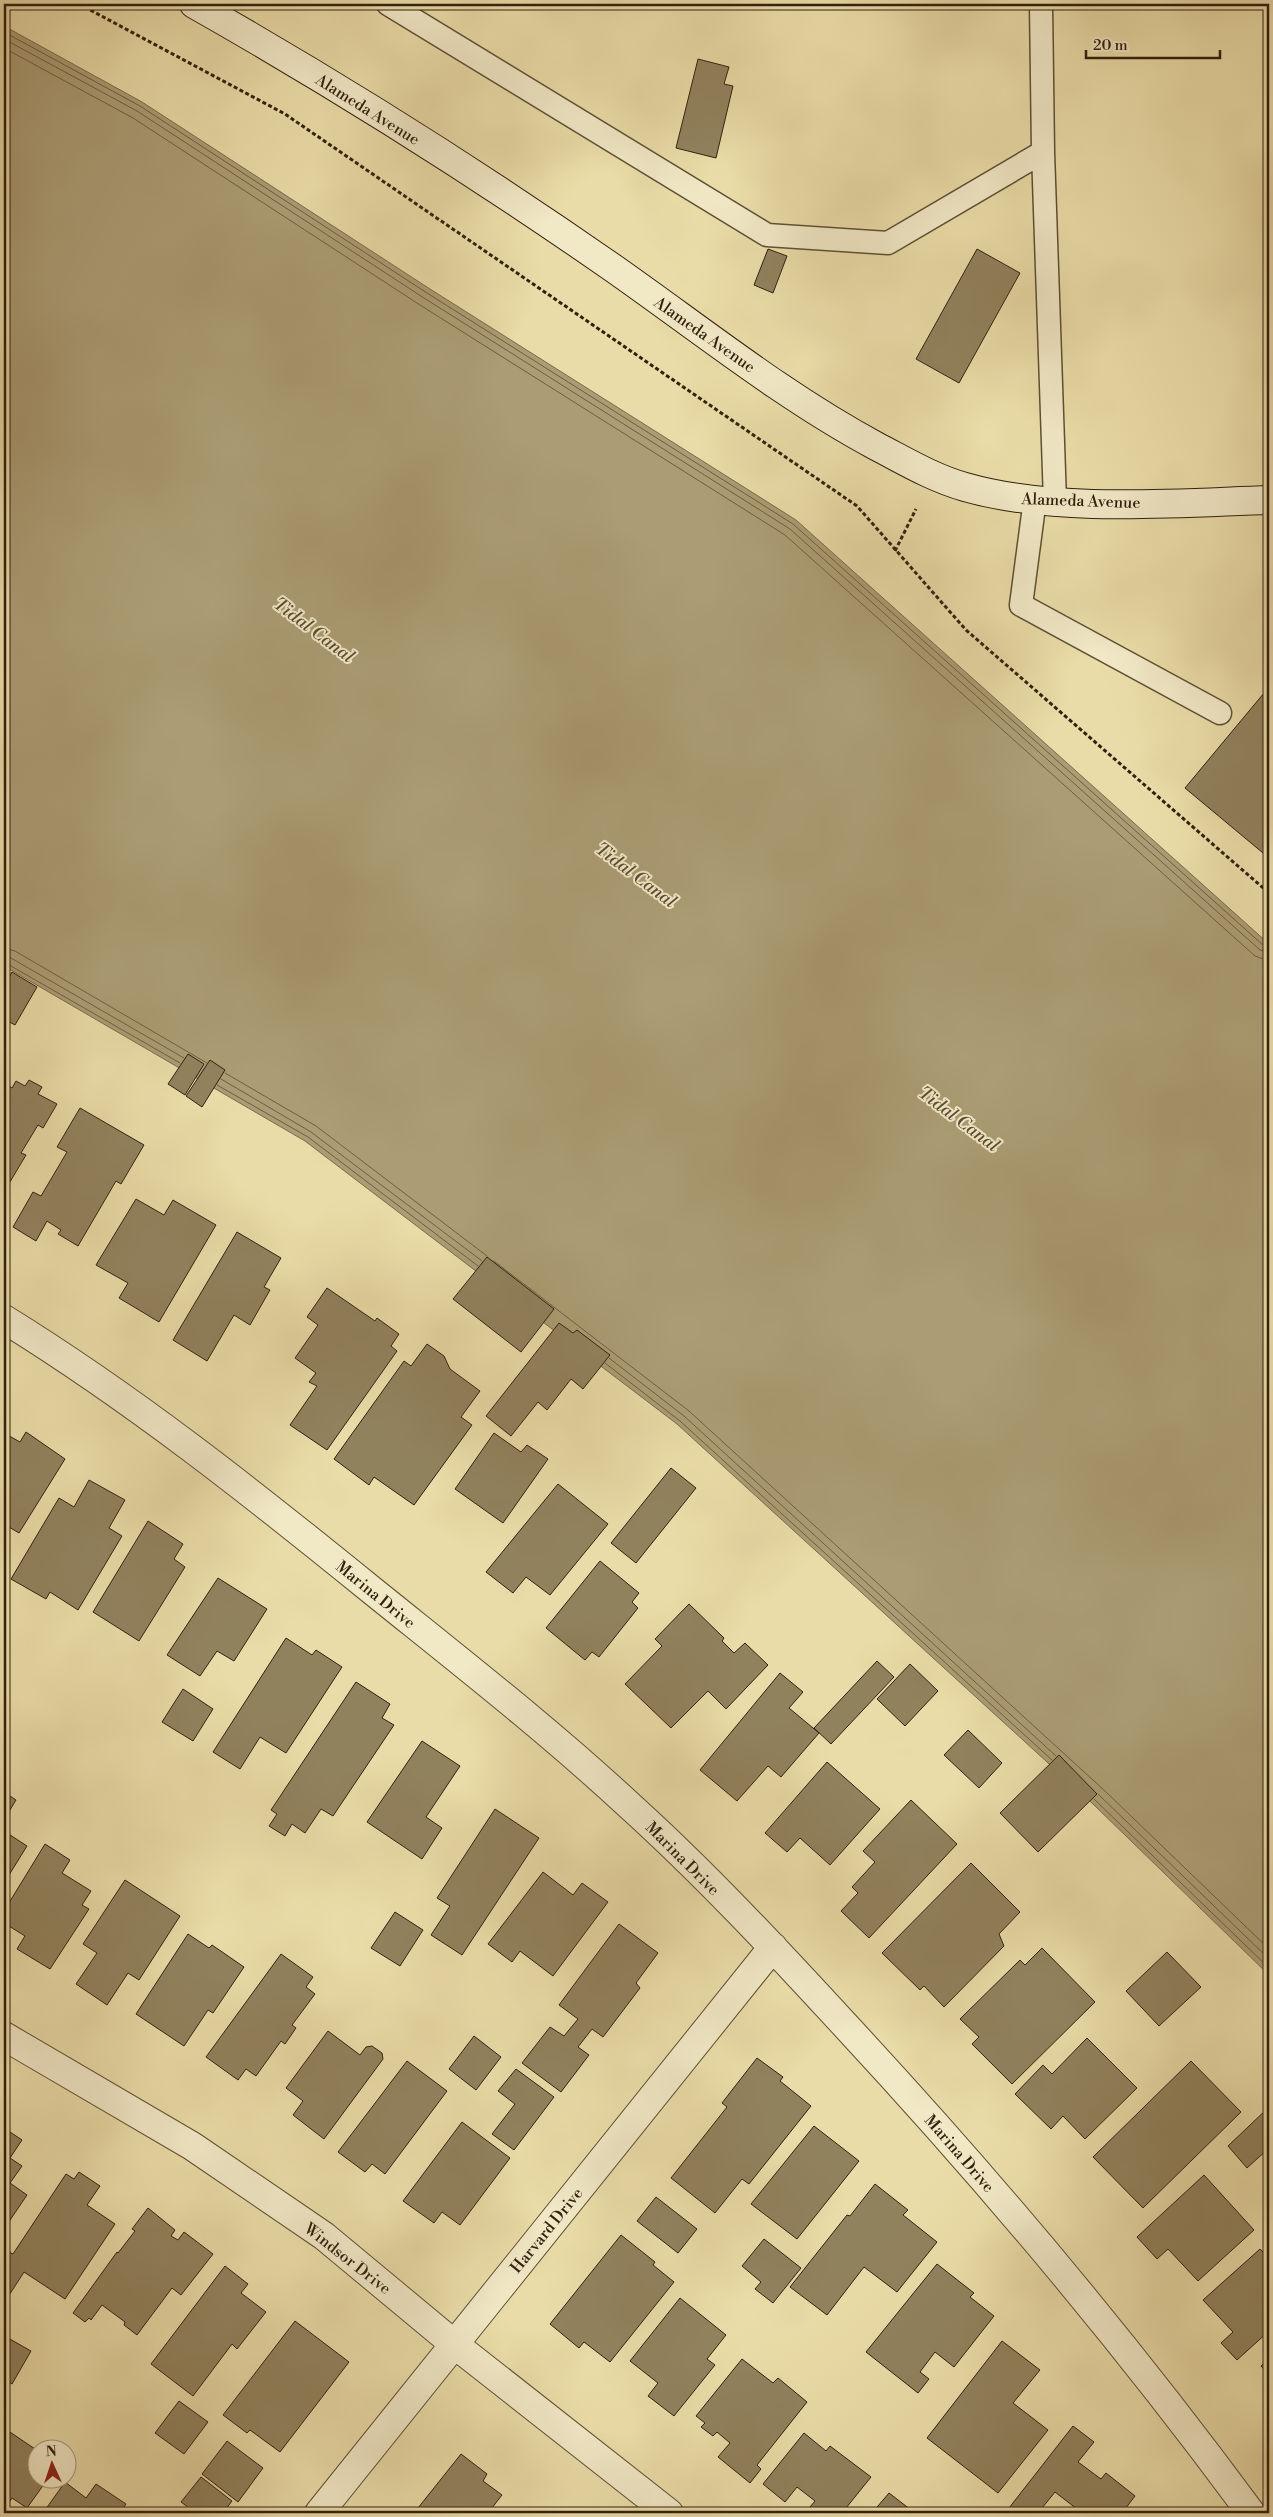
<svg xmlns="http://www.w3.org/2000/svg" width="1273" height="2517" viewBox="0 0 1273 2517" font-family="'Libre Bodoni',serif">
<style>
.water{fill:#ab9c74;stroke:#7a6b4b}
.lines{fill:none;stroke-linecap:round;stroke-linejoin:round}
.shore{stroke:#6e5e41;stroke-width:1}
.building{fill:#91825e;stroke:#30210e}
.lane-casing{stroke:#5e5034;stroke-width:25}
.street-casing{stroke:#5e5034;stroke-width:30}
.secondary-casing{stroke:#30210e;stroke-width:30}
.path{stroke:#30210e;stroke-width:3;stroke-dasharray:4 2.5;stroke-linecap:butt}
.lane{stroke:#f1e8c6;stroke-width:22}
.street{stroke:#f1e8c6;stroke-width:28}
.secondary{stroke:#f1e8c6;stroke-width:28}
.labels{text-anchor:middle;stroke-width:4;stroke-linejoin:round;paint-order:stroke}
.street-label{font-size:16px;fill:#30210e;stroke:#f1e8c6}
.water-label{font-size:18px;font-style:italic;fill:#5b4c32;stroke:#f1e8c6}
</style>
<rect width="100%" height="100%" fill="#eadca8"/>
<filter id="stains"><feTurbulence type="fractalNoise" baseFrequency=".004" numOctaves="4"/><feColorMatrix values="0 0 0 0 .2 0 0 0 0 .09 0 0 0 0 .02 0 0 0 .5 -.17"/></filter>
<radialGradient id="worn" r=".72"><stop offset=".6" stop-color="#630" stop-opacity="0"/><stop offset="1" stop-color="#630" stop-opacity=".3"/></radialGradient>
<!-- water -->
<path class="water" d="M4 26 142 102 430 289 796 520 1269 944V1975L1093 1804 677 1424 305 1141 4 966Z"/>
<g class="lines">
<!-- shore -->
<path class="shore" d="M4 32 140 106 427 293 793 524 1264 946 1269 947
M4 39 137 111 424 298 790 529 1260 950 1269 953
M4 48 133 118 420 305 785 535 1255 956 1269 961
M4 948 15 951 207 1063
M4 956 11 958 184 1058
M4 962 180 1063
M225 1073 316 1126 487 1256
M221 1079 311 1132 482 1261
M217 1085 308 1137 478 1266
M494 1261 689 1411 1105 1791 1269 1949
M609 1358 684 1416 1056 1756
M605 1363 680 1421 1052 1760
M1098 1794 1269 1959
M1094 1799 1269 1968"/>
</g>
<!-- building -->
<path class="building" d="M698 59 729 67 724 84 733 86 716 158 676 148Z
M768 249 787 256 773 293 754 285Z
M977 249 1020 273 959 383 916 359Z
M1269 687V858L1185 788Z
M12 972 37 987 15 1025 4 1019V986Z
M188 1054 204 1064 185 1095 168 1084Z
M210 1060 225 1070 202 1107 186 1096Z
M29 1080 42 1087 38 1094 57 1104 43 1128 38 1125 21 1153 26 1155 4 1192V1083L12 1088 16 1081 25 1086Z
M80 1108 144 1145 121 1184 116 1181 78 1246 58 1234 61 1230 47 1221 36 1241 13 1227 33 1192 41 1196 67 1152 57 1147Z
M136 1199 164 1215 173 1200 216 1225 159 1322 119 1298 128 1283 96 1265Z
M237 1232 281 1258 264 1287 270 1290 250 1325 234 1315 207 1361 173 1340Z
M487 1257 554 1309 521 1352 453 1299Z
M327 1288 375 1321 377 1318 399 1334 391 1346 397 1351 327 1450 290 1425 317 1386 309 1382 316 1373 295 1358 318 1325 307 1317Z
M559 1323 573 1333 577 1330 610 1355 583 1389 571 1379 547 1410 538 1402 511 1436 486 1416Z
M427 1344 444 1356 450 1369 480 1391 461 1417 472 1425 414 1505 374 1477 369 1485 334 1459 404 1361 411 1366Z
M26 1432 65 1459 19 1533 4 1524V1433L20 1442Z
M494 1433 521 1452 527 1445 548 1459 503 1523 455 1489Z
M671 1468 696 1488 636 1563 611 1543Z
M89 1480 125 1500 109 1528 122 1536 78 1610 50 1592 46 1599 11 1579 59 1498 74 1507Z
M558 1484 608 1524 550 1595 526 1577 513 1593 486 1572Z
M148 1521 183 1544 174 1559 185 1567 139 1641 93 1612Z
M600 1561 639 1593 632 1602 638 1608 599 1657 592 1652 585 1660 546 1628Z
M218 1578 267 1609 234 1661 217 1651 200 1676 167 1655Z
M689 1604 724 1638 722 1641 734 1653 745 1643 768 1665 726 1709 708 1691 671 1728 625 1684 662 1646 655 1639Z
M286 1638 312 1655 316 1650 342 1667 286 1753 260 1737 240 1769 213 1752Z
M877 1661 894 1677 831 1744 814 1728Z
M910 1664 938 1691 905 1726 877 1699Z
M780 1673 803 1692 789 1708 819 1733 781 1777 768 1766 737 1801 700 1770Z
M356 1682 390 1704 382 1718 394 1725 333 1816 321 1809 305 1833 292 1824 285 1836 269 1826 277 1814 271 1810Z
M183 1689 213 1709 193 1741 162 1722Z
M968 1730 1002 1763 979 1788 944 1755Z
M422 1741 460 1766 426 1817 442 1828 422 1859 367 1822Z
M1059 1755 1097 1794 1038 1852 1000 1813Z
M827 1762 880 1809 830 1865 800 1838 787 1852 765 1833Z
M4 1792 16 1800 4 1820Z
M911 1800 957 1844 869 1938 841 1911 858 1893 852 1887 875 1862 863 1851Z
M495 1809 539 1838 462 1955 431 1935 450 1906 437 1898Z
M4 1831 27 1846 4 1883Z
M45 1844 70 1860 62 1873 91 1891 82 1905 89 1909 50 1969 17 1949 25 1936 4 1923V1911Z
M971 1863 1020 1912 999 1934 1004 1946 944 2007 924 1986 920 1990 882 1953Z
M543 1872 573 1895 582 1883 608 1902 553 1976 520 1951 512 1962 488 1944Z
M125 1880 180 1916 139 1980 128 1973 107 2005 76 1984 97 1953 83 1944Z
M395 1912 423 1930 400 1966 371 1948Z
M619 1924 658 1953 636 1983 640 1988 603 2037 592 2029 578 2047 589 2055 561 2092 522 2063 550 2027 564 2036 578 2019 559 2005Z
M188 1934 209 1948 212 1945 244 1967 213 2013 208 2010 184 2046 136 2014Z
M1042 1948 1095 2002 1012 2084 972 2044 979 2037 960 2019 1020 1960 1025 1965Z
M1167 1952 1201 1987 1159 2026 1126 1991Z
M281 1954 313 1977 306 1987 315 1994 292 2025 296 2028 285 2044 281 2041 256 2076 246 2069 238 2080 206 2057Z
M328 2031 360 2055 366 2047 372 2046 382 2053 383 2059 324 2139 293 2115 303 2101 286 2088Z
M474 2036 501 2057 476 2090 449 2069Z
M1087 2038 1137 2088 1085 2139 1063 2116 1051 2129 1015 2094 1043 2065 1052 2074Z
M757 2058 783 2077 780 2081 811 2106 749 2184 742 2179 715 2213 671 2178 727 2107 722 2103Z
M407 2061 447 2091 385 2174 372 2164 365 2172 338 2152Z
M1191 2061 1241 2112 1143 2208 1093 2157Z
M516 2069 554 2097 514 2150 492 2134 515 2104 498 2091Z
M1269 2107V2148L1247 2168 1228 2146Z
M462 2122 510 2158 460 2225 442 2212 434 2223 403 2201Z
M814 2126 859 2161 797 2239 751 2204Z
M4 2128 22 2140 10 2158 22 2166 10 2183 27 2195 4 2229Z
M79 2172 100 2186 87 2205 115 2224 65 2299 24 2272 4 2303V2259L9 2252 13 2254 66 2174 74 2179Z
M1204 2175 1254 2230 1198 2281 1168 2249 1157 2259 1137 2237Z
M875 2184 908 2210 903 2215 937 2242 897 2292 864 2267 827 2315 790 2287 847 2215 850 2216Z
M656 2197 697 2229 678 2253 637 2221Z
M148 2208 175 2230 171 2236 178 2240 184 2232 213 2254 181 2295 172 2288 137 2335 124 2325 125 2322 102 2305 91 2320 89 2318 85 2322 73 2313 117 2252 118 2253 135 2231 132 2229Z
M621 2235 655 2262 653 2265 674 2282 610 2362 584 2342 579 2348 550 2324Z
M764 2239 801 2268 773 2303 755 2289 761 2282 742 2266Z
M1260 2249 1269 2258V2331L1237 2360 1221 2343 1233 2332 1203 2300Z
M937 2264 974 2293 970 2297 994 2316 954 2367 935 2352 920 2372 929 2379 918 2393 866 2352Z
M225 2266 248 2284 241 2293 266 2312 237 2349 232 2344 193 2396 151 2364Z
M680 2298 726 2335 707 2359 715 2365 674 2416 648 2396 658 2383 630 2361Z
M295 2321 349 2362 280 2452 250 2430 247 2433 223 2415Z
M8 2338 31 2351 12 2384 4 2379V2346Z
M1002 2341 1040 2370 1013 2403 1048 2430 998 2493 927 2438Z
M1269 2358V2375L1261 2366Z
M742 2359 773 2383 778 2378 807 2402 757 2465 761 2469 750 2483 718 2457 730 2443 717 2432 713 2436 701 2427 705 2423 696 2416Z
M179 2401 208 2422 184 2454 155 2433Z
M1073 2426 1094 2442 1078 2462 1101 2479 1106 2473 1135 2496 1122 2513H1082L1055 2492 1038 2513H1016L1009 2508Z
M4 2428 38 2451V2480H47L27 2508 12 2498 4 2510Z
M804 2433 826 2451 830 2446 871 2477 842 2513H805L815 2501 797 2487 785 2502 763 2484Z
M227 2441 263 2468 238 2502 202 2474Z
M461 2454 487 2474 483 2481 502 2495 488 2513H414Z
M201 2477 232 2501 223 2513H196L181 2502Z
M65 2482 86 2498 96 2484 126 2504 120 2513H43Z
M889 2493 915 2513H872Z"/>
<g class="lines">
<!-- lane casing -->
<g class="lane-casing">
<path id="lane" d="M388 4 767 235 888 243 1043 152
M1041 4 1043 152 1055 501
M1035 499 1021 605 1220 713"/>
</g>
<!-- street casing -->
<g class="street-casing">
<path id="street" d="M4 1319C132 1398 252 1493 369 1588 457 1659 547 1729 630 1806 705 1874 775 1949 844 2024 988 2179 1125 2342 1251 2513
M4 2036 192 2146 324 2236 454 2344 669 2513
M319 2513 773 1947"/>
</g>
<!-- secondary casing -->
<g class="secondary-casing">
<path id="secondary" d="M194 4C337 85 478 174 613 268 700 329 783 396 876 446 905 461 933 478 965 487 1055 513 1175 503 1269 500"/>
</g>
<!-- path -->
<path class="path" d="M79 4 285 114 857 506 966 630 1269 893
M895 551 916 509"/>
<!-- lane -->
<use href="#lane" class="lane"/>
<!-- street -->
<use href="#street" class="street"/>
<!-- secondary -->
<use href="#secondary" class="secondary"/>
</g>
<g class="labels">
<!-- street labels -->
<g class="street-label">
<text transform="translate(368 109) rotate(32)" y="6">Alameda Avenue</text>
<text transform="translate(705 334) rotate(35)" y="6">Alameda Avenue</text>
<text transform="translate(1081 500) rotate(2)" y="6">Alameda Avenue</text>
<text transform="translate(376 1594) rotate(39)" y="6">Marina Drive</text>
<text transform="translate(683 1858) rotate(45)" y="6">Marina Drive</text>
<text transform="translate(960 2153) rotate(49)" y="6">Marina Drive</text>
<text transform="translate(546 2230) rotate(-51)" y="6">Harvard Drive</text>
<text transform="translate(348 2258) rotate(38)" y="6">Windsor Drive</text>
</g>
<!-- water labels -->
<g class="water-label">
<text transform="translate(314 630) rotate(37)" y="6">Tidal Canal</text>
<text transform="translate(636 875) rotate(37)" y="6">Tidal Canal</text>
<text transform="translate(959 1119) rotate(37)" y="6">Tidal Canal</text>
</g>
</g>
<!-- margin -->
<rect width="1273" height="2517" fill="none" stroke="#eadca8" stroke-width="20"/>
<rect x="5" y="5" width="1263" height="2507" fill="none" stroke="#30210e" stroke-width="2.5"/>
<rect x="10" y="10" width="1253" height="2497" fill="none" stroke="#30210e"/>
<!-- north arrow -->
<g transform="translate(52 2464) rotate(357)"><circle r="24" fill="#f1e8c6" stroke="#a4987c"/>
<path d="M0-4L9 19L0 12L-9 19Z" fill="#8f2418"/>
<text y="-8" font-size="14" font-weight="bold" text-anchor="middle" fill="#30210e">N</text>
</g>
<!-- scale -->
<path d="M1086 50v8h134v-8" fill="none" stroke="#30210e" stroke-width="2.5"/>
<text x="1093" y="50" font-size="15" fill="#30210e" stroke="#f1e8c6" stroke-width="4" paint-order="stroke">20 m</text>
<rect width="100%" height="100%" filter="url(#stains)"/>
<rect width="100%" height="100%" fill="url(#worn)"/>
</svg>
